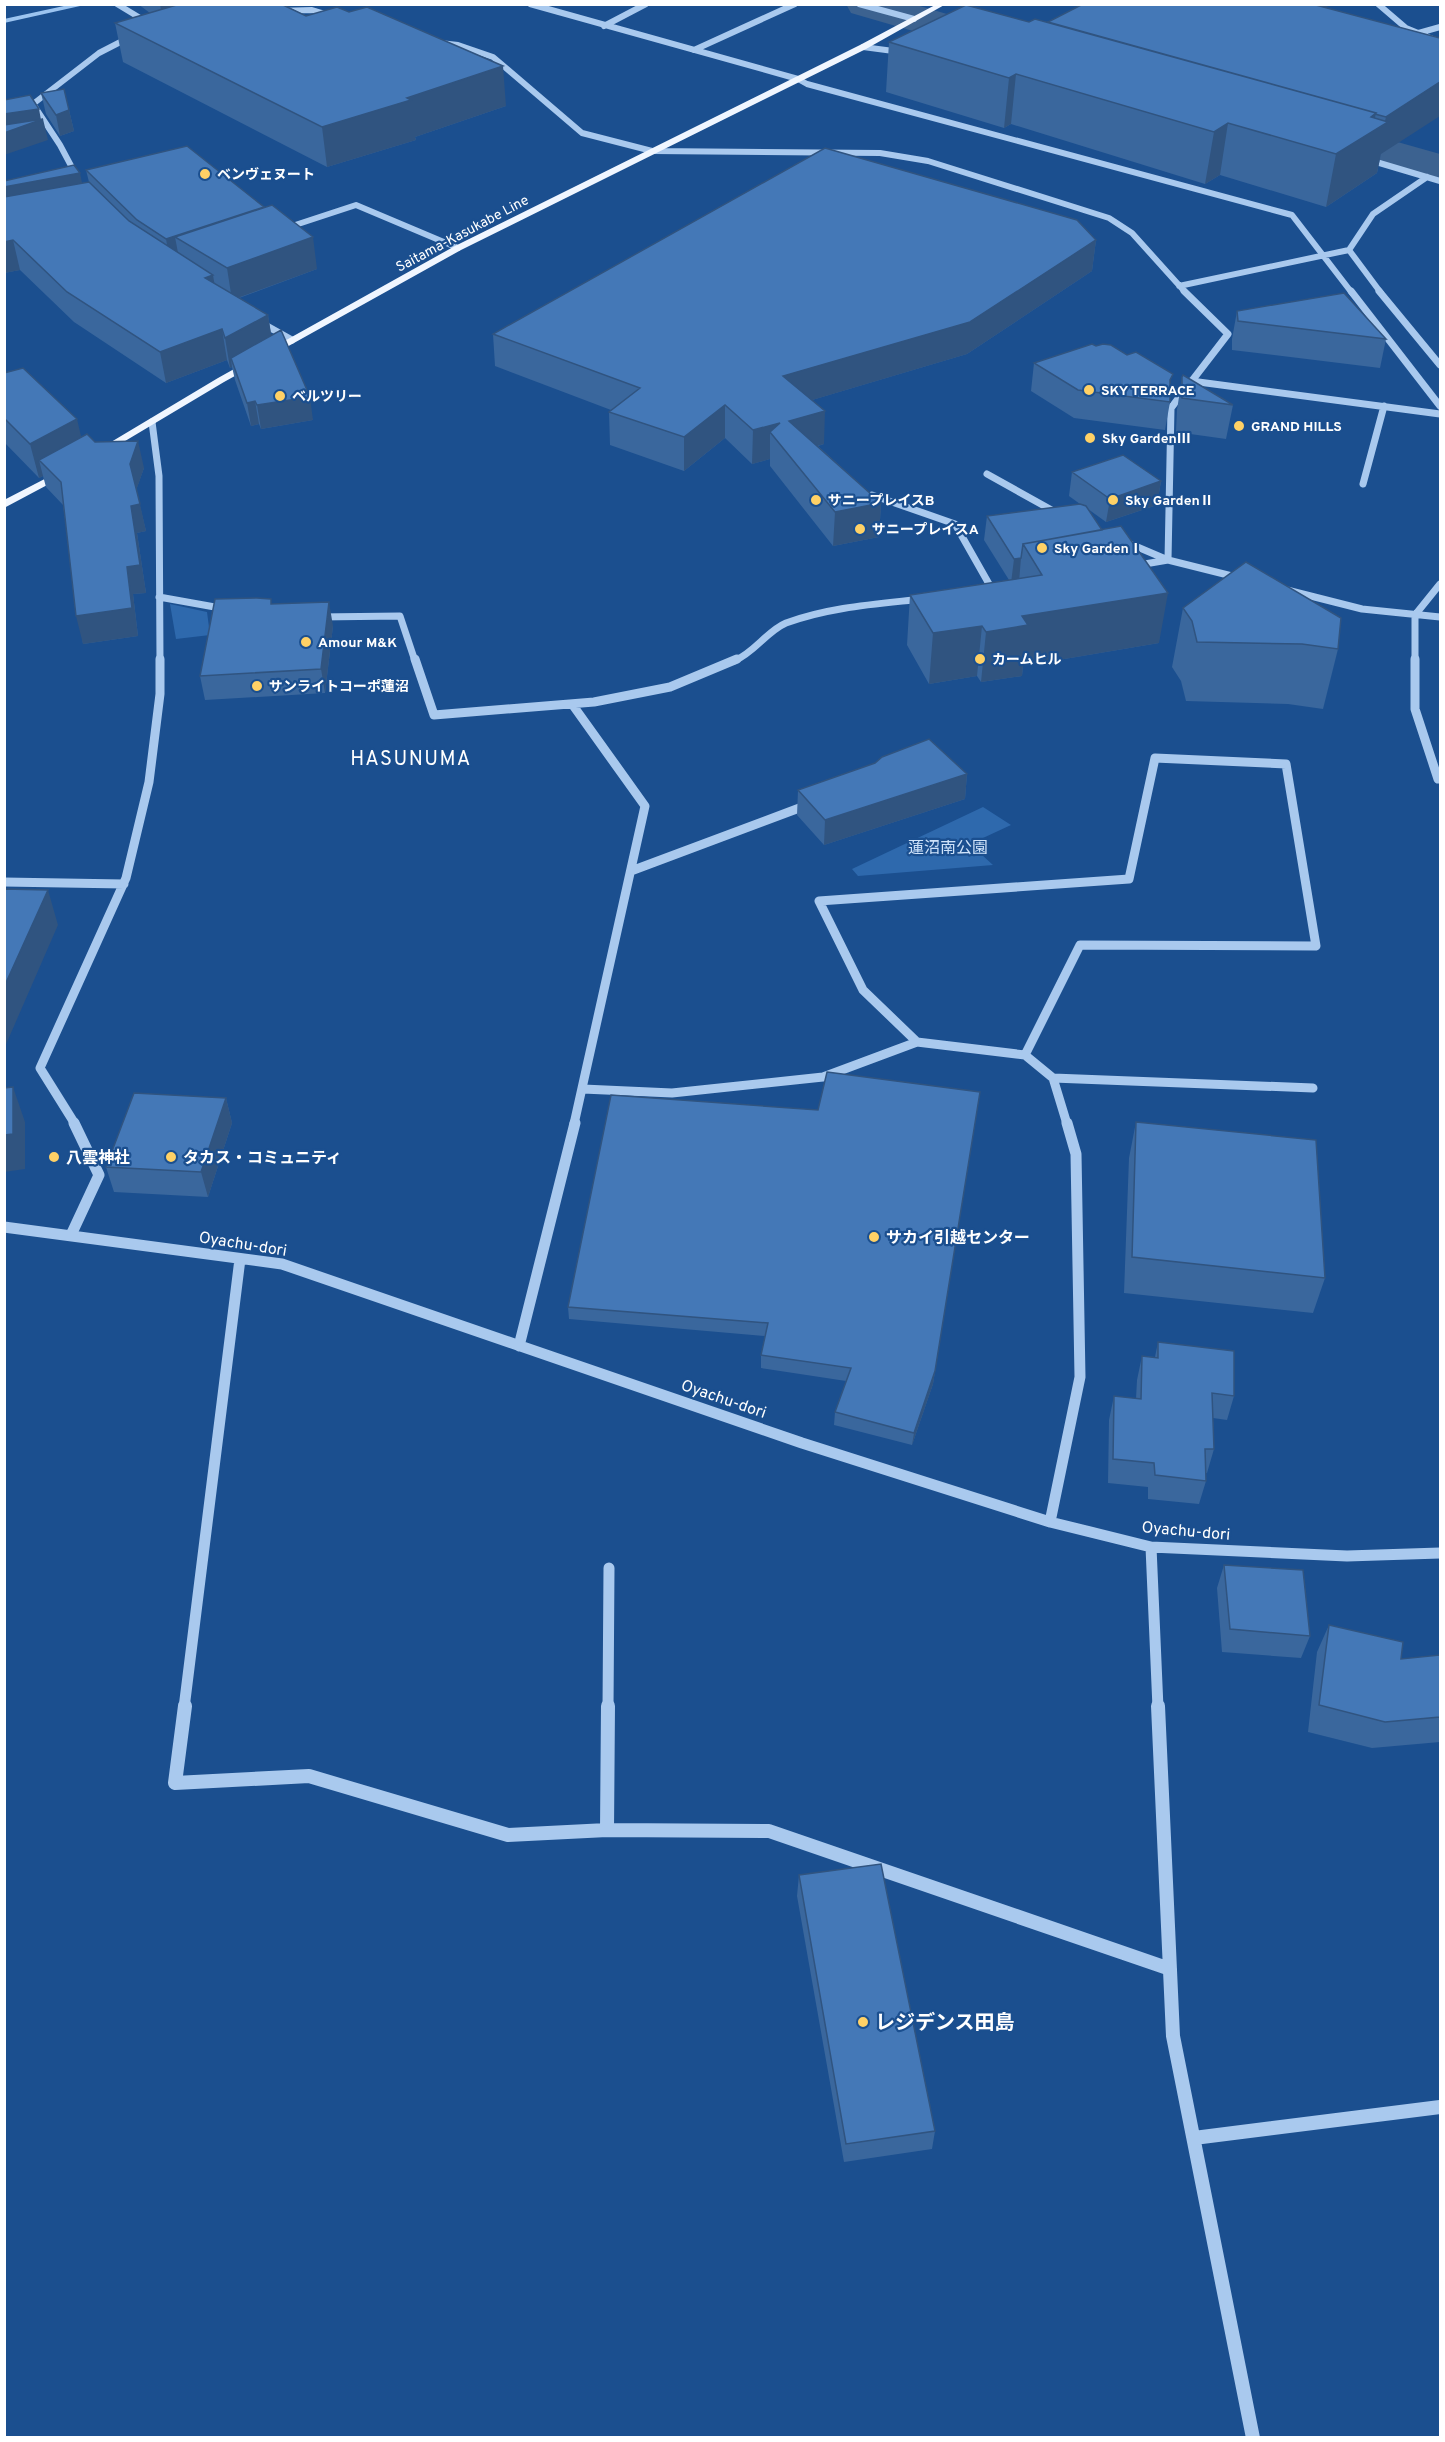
<svg xmlns="http://www.w3.org/2000/svg" width="1445" height="2442" viewBox="0 0 1445 2442" font-family="Overpass,'Noto Sans JP',sans-serif">
<style>
.green{fill:#2e69ad}
.lines{fill:none;stroke-linecap:round;stroke-linejoin:round}
.stream{fill:#9cc4f0;fill-rule:evenodd}
.river{fill:#3c6290;fill-rule:evenodd}
.minor-far4{stroke:#a9c9ee;stroke-width:6}
.minor-far3{stroke:#a9c9ee;stroke-width:7}
.minor-far2{stroke:#a9c9ee;stroke-width:9}
.minor-far1{stroke:#a9c9ee;stroke-width:11}
.minor{stroke:#a9c9ee;stroke-width:14}
.major{fill:#f0f6ff;fill-rule:evenodd}
.wall{fill:#3a679d}
.shaded-wall{fill:#305480}
.building{fill:#4478b7;stroke:#305480;stroke-width:1.5}
.poi-dot{fill:#ffd166;stroke:#1b4f8f;stroke-width:2}
.labels{text-anchor:middle;stroke-width:4.5;stroke-linejoin:round;paint-order:stroke}
.far-poi-label{font-size:14px;font-weight:bold;fill:#fff;stroke:#1b4f8f;text-anchor:start}
.far-street-label{font-size:14px;fill:#fff;stroke:#1b4f8f}
.park-label{font-size:16px;fill:#cfe3fa;stroke:#1b4f8f}
.poi-label{font-size:16px;font-weight:bold;fill:#fff;stroke:#1b4f8f;text-anchor:start}
.street-label{font-size:16px;fill:#fff;stroke:#1b4f8f}
.quarter-label{font-size:20px;letter-spacing:1.5px;fill:#fff;stroke:#1b4f8f}
.near-poi-label{font-size:20px;font-weight:bold;fill:#fff;stroke:#1b4f8f;text-anchor:start}
</style>
<rect width="100%" height="100%" fill="#1b4f8f"/>
<!-- green -->
<path class="green" d="M170 604 207 612 210 635 176 639Z
M983 807 1011 825 970 844 993 865 858 876 852 869Z"/>
<g class="lines">
<!-- stream -->
<path class="stream" d="M73 4H89L4 23V19Z"/>
<!-- river -->
<path class="river" d="M846 4H913L1059 47 1066 56 1059 65 1044 69 851 13Z
M1270 106 1440 154V183L1254 130 1247 120 1254 110Z"/>
<!-- minor-far4 -->
<path class="minor-far4" d="M117 4 150 24
M530 4 798 79 807 84 1292 215 1352 293
M859 4 914 19
M1378 4 1406 28 1440 42
M277 11 312 10 332 16
M604 26 646 4
M1415 34 1440 27
M440 43 458 45 493 57 582 133 652 151 880 153 928 161 1109 218 1132 233 1186 293
M863 47 901 52
M694 50 795 4
M1366 159 1440 181
M77 177 60 145 33 104 99 53 132 36
M283 229 356 205 458 248
M1349 250 1373 214 1427 177
M1179 286 1349 250 1381 293"/>
<!-- minor-far3 -->
<path class="minor-far3" d="M1351 291 1440 406
M1379 291 1440 365
M258 321 292 340
M1191 381 1440 414
M152 422 159 476 160 661
M987 474 1057 513
M1363 484 1384 406
M872 495 955 524 993 591
M1121 540 1168 560 1171 408 1228 334 1184 291
M1133 566 1168 560 1240 578
M1287 590 1362 609 1440 617
M159 597 226 609
M319 617 400 616 415 661
M734 661C754 653 767 631 786 623 829 607 877 604 922 599
M1415 661V615L1440 584"/>
<!-- minor-far2 -->
<path class="minor-far2" d="M415 659 434 715 594 702 670 687 737 659
M1415 659V709L1438 779H1440
M572 704 645 806 574 1124
M1155 758 1286 764 1316 946 1080 945 1025 1055 917 1042 863 990 819 901 1129 879Z
M631 871 810 804
M4 882 124 884
M1025 1055 1053 1078 1067 1124
M1053 1078 1313 1088
M583 1089 672 1093 823 1077 917 1042
M75 1124 40 1068 126 878 149 782 160 694V659"/>
<!-- minor-far1 -->
<path class="minor-far1" d="M4 1227 282 1264 802 1443 1050 1522 1151 1547 1347 1556 1440 1553
M71 1235 99 1175 74 1123
M519 1346 575 1123
M1050 1522 1080 1377 1076 1154 1067 1123
M1151 1547 1158 1708
M184 1708 240 1259
M608 1708 609 1568"/>
<!-- minor -->
<path class="minor" d="M185 1706 175 1783 309 1776 508 1835 607 1830 769 1831 1170 1969
M1158 1706 1173 2036 1253 2438
M607 1830 608 1706
M1194 2138 1440 2107"/>
<!-- major -->
<path class="major" d="M937 4H946L866 49 461 250 224 382 105 453 96 451 218 378 455 246 860 45Z
M62 470 67 473 66 475 4 508V500Z"/>
</g>
<!-- wall -->
<path class="wall" d="M138 4H281L506 106 415 137 416 140 327 167 123 62 115 23 150 13Z
M1325 8 1440 38 1381 154 1377 173 1326 207 1220 175 1205 184 1011 124 1004 128 886 92 889 42 1029 22H1048Z
M41 93 69 110 74 131 60 136 46 114Z
M86 170 317 269 239 298 268 315 271 335 313 420 261 429 259 424 251 426 235 380 232 367 230 368 227 360 166 383 74 322 20 270 4 273V181L82 183 89 182Z
M1096 240 1092 271 967 354 812 400 824 444 818 446 881 503 879 537 833 546 770 466V459L752 464 725 438 684 471 610 445 609 412 611 410 495 366 493 334Z
M1237 311 1386 339 1380 368 1232 350V339Z
M1034 363 1170 392V402L1165 430 1074 418 1031 391Z
M4 373 81 437 95 442 144 468 136 490 146 531 137 533 146 593 133 594 138 636 83 644 63 505 46 487 43 476 39 478 4 442Z
M1182 377 1233 405 1226 439 1176 432 1177 410Z
M1072 472 1161 481 1157 505 1106 522 1088 509 1159 643 1023 666 1022 676 981 682 977 676 929 684 907 645 910 595 1009 580 984 540 987 516 1080 504 1069 496Z
M1183 608 1338 649 1323 709 1288 704 1186 701 1181 681 1172 667Z
M333 626 325 693 205 700 200 676Z
M875 763 967 774 965 799 824 845 797 815 798 790Z
M980 1092 933 1384 912 1445 834 1425 835 1412 846 1381 761 1368V1355L765 1336 569 1319 568 1307 818 1110Z
M226 1098 232 1123 208 1197 114 1192 106 1167Z
M1136 1122 1325 1278 1313 1313 1124 1293 1129 1158Z
M1158 1342 1234 1396 1227 1420 1213 1418 1214 1449 1207 1473H1206V1481L1199 1504 1148 1499V1487L1108 1483 1109 1420 1114 1396 1136 1399 1137 1380 1142 1356 1155 1357Z
M1224 1565 1310 1636 1301 1658 1222 1652 1217 1588Z
M1329 1625 1401 1659 1440 1655V1742L1372 1748 1308 1732 1317 1652Z
M799 1875 935 2131 932 2149 844 2162 797 1896Z"/>
<!-- shaded-wall -->
<path class="shaded-wall" d="M160 4H170L173 21 163 23Z
M1297 4H1333L1294 22Z
M503 66 506 106 415 137 416 140 327 167 322 127Z
M1016 74 1011 124 1004 128 1009 78Z
M1440 82V116L1381 154 1377 173 1326 207 1336 154 1371 117 1376 113 1372 132 1384 125 1386 117Z
M39 109 41 120 43 119 48 140 4 155V114Z
M69 110 74 131 60 136 56 115Z
M1228 123 1220 175 1205 184 1214 132Z
M80 173 86 202 4 217V187Z
M264 207 175 237 179 258 170 261 166 239Z
M313 237 317 269 232 300 227 268Z
M13 240 20 270 4 273V242Z
M1096 240 1092 271 967 354 782 409 783 376Z
M213 275 218 305 205 278Z
M268 315 273 345 231 358 232 367 230 368 225 338Z
M222 329 227 360 166 383 160 352Z
M310 397 313 420 261 429 257 405Z
M255 401 259 424 251 426 247 403Z
M725 405V438L684 471V437Z
M825 411 824 444 789 454V421Z
M77 419 85 453 39 460 43 476 39 478 30 444Z
M780 423 770 432V459L752 464 753 430Z
M138 441 144 468 136 491 130 464Z
M1161 481 1157 505 1106 522 1110 499Z
M881 503 879 537 833 546 835 512Z
M140 504 146 531 137 533 146 593 133 594 138 636 83 644 76 616 127 567 131 506Z
M1021 558 1019 582 1011 583 1014 559Z
M1168 593 1159 643 1023 666 1022 676 981 682 986 632 1022 616Z
M329 602 333 626 325 693 321 669Z
M982 626 977 676 929 684 933 633Z
M967 774 965 799 824 845 825 820Z
M48 890 58 925 4 1049V987Z
M13 1087 25 1122V1169L4 1172V1135Z
M980 1092 933 1384 912 1445 914 1433Z
M226 1098 232 1123 208 1197 201 1172Z"/>
<!-- building -->
<path class="building" d="M180 4H281L306 16 337 7 349 12 367 7 503 66 407 98 411 100 322 127 115 23Z
M1083 4H1312L1440 38V82L1386 117 1375 114 1376 113 1048 22Z
M966 5 1029 22 1035 19 1376 113 1371 117 1388 122 1336 154 1228 123 1214 132 1016 74 1009 78 889 42Z
M64 89 69 110 56 115 41 93Z
M30 95 39 109 4 114V100Z
M43 119 4 133V125Z
M187 146 264 207 166 239 137 220 86 170Z
M825 148 1077 220 1096 240 970 322 783 376 825 411 789 421 881 503 835 512 770 432 780 423 753 430 725 405 684 437 609 412 640 388 493 334Z
M74 165 80 173 4 187V181Z
M89 182 129 221 213 275 205 278 268 315 225 338 222 329 160 352 67 292 13 240 4 242V197Z
M272 205 313 237 227 268 175 237Z
M1344 293 1386 339 1238 321 1237 311Z
M281 330 310 397 257 405 255 401 247 403 231 358Z
M1092 344 1096 346 1103 344 1111 345 1127 355 1136 352 1173 374 1170 380V402L1078 390 1034 363Z
M23 368 77 419 30 444 4 418V373Z
M1183 375 1233 405 1182 398V377Z
M87 434 95 442 138 441 130 464 140 504 131 506 140 565 127 567 132 608 76 616 61 482 39 460Z
M1123 455 1161 481 1110 499 1072 472Z
M1080 504 1086 506 1102 530 1023 544 1021 558 1014 559 987 516Z
M1121 526 1168 593 1022 616 1028 625 986 632 982 626 933 633 910 595 1042 575 1023 544Z
M1246 562 1341 618 1338 649 1302 644 1197 642 1192 621 1183 608Z
M257 598 271 599V604L329 602 321 669 200 676 215 599Z
M929 739 967 774 825 820 798 790 875 763 882 757Z
M4 889 48 890 4 987Z
M827 1072 980 1092 935 1371 914 1433 835 1412 851 1368 761 1355 768 1323 568 1307 611 1095 818 1110Z
M13 1087V1134L4 1135V1088Z
M134 1093 226 1098 201 1172 106 1167Z
M1136 1122 1316 1140 1325 1278 1132 1257Z
M1158 1342 1234 1351V1396L1212 1393 1214 1449H1205L1206 1481 1155 1475 1154 1463 1113 1459 1114 1396 1141 1399 1142 1356 1158 1358Z
M1224 1565 1303 1570 1310 1636 1230 1629Z
M1329 1625 1403 1642 1401 1659 1440 1655V1717L1385 1722 1319 1705Z
M881 1864 935 2131 846 2144 799 1875Z"/>
<!-- markers -->
<g class="poi-dot">
<circle cx="205" cy="174" r="6"/>
<circle cx="1089" cy="390" r="6"/>
<circle cx="280" cy="396" r="6"/>
<circle cx="1239" cy="426" r="6"/>
<circle cx="1090" cy="438" r="6"/>
<circle cx="816" cy="500" r="6"/>
<circle cx="1113" cy="500" r="6"/>
<circle cx="860" cy="529" r="6"/>
<circle cx="1042" cy="548" r="6"/>
<circle cx="306" cy="642" r="6"/>
<circle cx="980" cy="659" r="6"/>
<circle cx="257" cy="686" r="6"/>
<circle cx="54" cy="1157" r="6"/>
<circle cx="171" cy="1157" r="6"/>
<circle cx="874" cy="1237" r="6"/>
<circle cx="863" cy="2022" r="6"/>
</g>
<g class="labels">
<!-- far-poi labels -->
<g class="far-poi-label">
<text x="217" y="179">ベンヴェヌート</text>
<text x="1101" y="395">SKY TERRACE</text>
<text x="292" y="401">ベルツリー</text>
<text x="1251" y="431">GRAND HILLS</text>
<text x="1102" y="443">Sky GardenⅢ</text>
<text x="828" y="505">サニープレイスB</text>
<text x="1125" y="505">Sky GardenⅡ</text>
<text x="872" y="534">サニープレイスA</text>
<text x="1054" y="553">Sky GardenⅠ</text>
<text x="318" y="647">Amour M&amp;K</text>
<text x="992" y="664">カームヒル</text>
<text x="269" y="691">サンライトコーポ蓮沼</text>
</g>
<!-- far-street labels -->
<g class="far-street-label">
<text transform="translate(462 233) rotate(-28)" y="5">Saitama-Kasukabe Line</text>
</g>
<!-- park labels -->
<g class="park-label">
<text x="948" y="853">蓮沼南公園</text>
</g>
<!-- poi labels -->
<g class="poi-label">
<text x="66" y="1163">八雲神社</text>
<text x="183" y="1163">タカス・コミュニティ</text>
<text x="886" y="1243">サカイ引越センター</text>
</g>
<!-- street labels -->
<g class="street-label">
<text transform="translate(243 1243) rotate(9)" y="6">Oyachu-dori</text>
<text transform="translate(724 1398) rotate(19)" y="6">Oyachu-dori</text>
<text transform="translate(1186 1530) rotate(5)" y="6">Oyachu-dori</text>
</g>
<!-- quarter labels -->
<g class="quarter-label">
<text x="411" y="765">HASUNUMA</text>
</g>
<!-- near-poi labels -->
<g class="near-poi-label">
<text x="875" y="2029">レジデンス田島</text>
</g>
</g>
<!-- border -->
<rect width="1445" height="2442" fill="none" stroke="#ffffff" stroke-width="12"/>
</svg>
